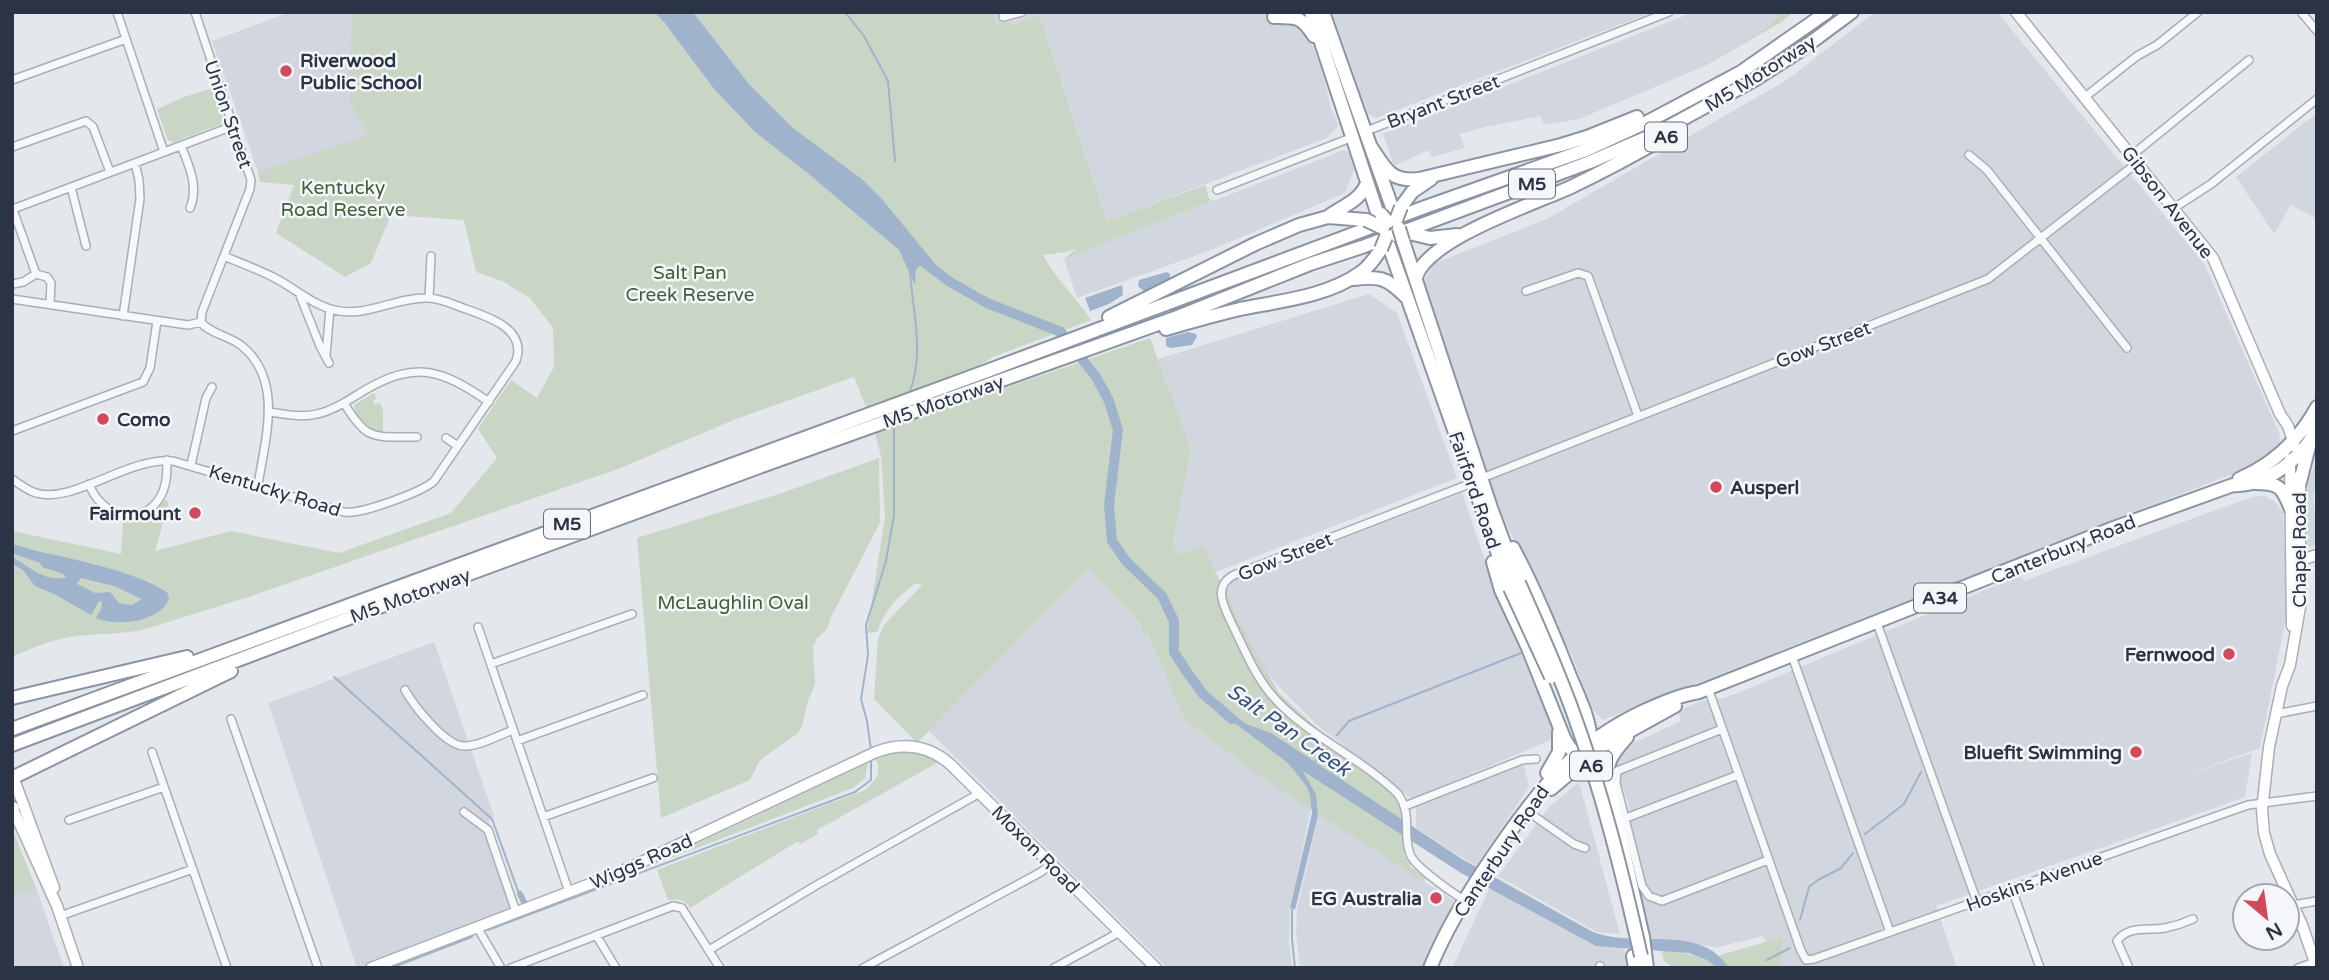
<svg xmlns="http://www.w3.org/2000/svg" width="2329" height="980" viewBox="0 0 2329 980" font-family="'Varela Round',sans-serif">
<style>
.built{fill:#d2d6de}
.green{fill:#c9d6c5}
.water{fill:#9fb4cc;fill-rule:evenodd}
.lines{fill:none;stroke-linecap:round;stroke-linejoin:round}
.stream{stroke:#9fb4cc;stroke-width:2}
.canal{stroke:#9fb4cc;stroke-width:6}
.river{stroke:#9fb4cc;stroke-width:10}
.street-casing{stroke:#a9aeb7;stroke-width:10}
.secondary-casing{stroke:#a9aeb7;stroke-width:13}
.highway-casing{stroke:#8b94a3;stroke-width:16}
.street{stroke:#f7f8fa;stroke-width:7}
.secondary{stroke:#fff;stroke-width:10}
.highway{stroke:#fff;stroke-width:12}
.highway-bridge-casing{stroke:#8b94a3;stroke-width:16;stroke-linecap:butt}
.highway-bridge{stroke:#fff;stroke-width:12}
.poi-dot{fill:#d1495b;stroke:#f4f6f9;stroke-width:2.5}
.labels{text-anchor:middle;stroke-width:5;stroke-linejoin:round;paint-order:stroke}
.shield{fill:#f4f6f9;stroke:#676e7b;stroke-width:2}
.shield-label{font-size:18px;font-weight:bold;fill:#2b3445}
.poi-label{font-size:19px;font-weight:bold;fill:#2b3445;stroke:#f4f6f9;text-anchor:end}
.street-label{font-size:19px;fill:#2b3445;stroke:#f4f6f9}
.park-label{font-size:19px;fill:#3f6138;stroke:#f4f6f9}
.water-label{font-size:21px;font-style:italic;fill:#34527a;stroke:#f4f6f9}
</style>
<rect width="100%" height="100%" fill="#e4e7ec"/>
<!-- built -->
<path class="built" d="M290 12H352L349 101 370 135 258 172 212 41Z
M993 12H1292L1311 42 1323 73 1331 109 1339 125 1327 138 1107 221 1039 15 1012 24 1004 22 997 25Z
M1332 12H1653L1376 118 1368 114Z
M1694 12H1783L1766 28 1707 65 1579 119 1544 125 1541 116 1484 127 1460 134 1464 148 1432 157 1428 150 1394 166 1383 134Z
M1875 12H1997L2205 265 2280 435 2279 446 2250 467 1603 720 1592 709 1572 656 1494 500 1424 280 1435 263 1547 219 1788 79Z
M2317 113V219L2291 205 2274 234 2236 177Z
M1344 150 1349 153 1354 170 1345 193 1211 250 1077 298 1064 259Z
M1369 294 1397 313 1457 478 1216 572 1203 545 1179 554 1173 544 1191 448 1158 359Z
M2317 457V492L2313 493 2317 544 2309 547 2305 545 2306 490Z
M1462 493 1503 614 1551 721V740L1412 799 1317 725 1280 688 1245 643 1224 596 1232 581Z
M2265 496 2274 501 2283 512 2287 613 2260 748 2180 777 2252 753 2245 797 1936 906 1957 968H1780L1763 936 1718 947 1647 940 1628 803 1620 781 1612 769 1625 747 1681 721 1678 711 1701 701 1724 698 1750 688 2021 575 2024 581 2191 519 2252 497Z
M1089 568 1140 623 1144 637 1148 633 1184 719 1254 772 1311 808 1290 910 1289 941 1292 968H1167L928 730Z
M434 642 494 816 489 822 516 906 357 968 268 703Z
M1524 765 1529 787 1476 866 1416 828V806Z
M1579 782 1620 934 1597 932 1498 876 1548 808Z
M1319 813 1454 901 1423 968H1300L1296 933 1297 909Z
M1490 887 1624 948 1628 968H1452Z
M36 888 64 968H12V897Z"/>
<!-- green -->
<path class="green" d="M352 12H654L664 22 714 89 756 133 805 171 899 250 915 283 916 269 925 262 935 265 882 199 862 179 793 128 749 84 693 12H993L997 25 1004 22 1013 24 1039 15 1107 221 1205 185 1209 198 1212 201 1064 259 1076 249 1066 252 1043 255C1055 278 1076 297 1091 320L993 357 974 369 867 409 854 377 736 419 618 469 248 597 146 629C121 635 95 633 70 637 49 641 31 648 12 657V531L121 554 123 521C140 521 155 515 165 500L169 502 155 551 231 531 339 553 451 513 497 458 478 429 511 380 537 398 554 367 553 328 530 298 502 281 476 272 464 220 391 215 371 263 345 277 276 233 294 185 260 182 258 172 369 135 349 101Z
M1783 12H1793L1783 21 1707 65 1766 28Z
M213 88 224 119 221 124 174 142 168 140 157 109 184 97Z
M1150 338 1191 448 1173 544 1179 554 1203 545 1239 621 1279 693 1321 732 1400 789 1404 855 1411 867 1425 878V883L1254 772 1184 719 1148 634 1144 637 1140 623 1089 568 917 743 874 699 878 640 883 626 922 585 916 583C898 596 884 610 877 632L867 633 885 517 881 456 875 433Z
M374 393 377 399 373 401 374 405 379 402 383 409V435C368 433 355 419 354 405Z
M879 458 880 523 831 617 827 629 817 638 813 647 815 684 808 701 802 727 797 734 760 760 750 780 661 818 637 538 782 493Z
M899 751 916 752 939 762 817 830 818 834 800 844 798 841 690 908C685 899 678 899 668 900L657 870 865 790C876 780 882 774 876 759Z
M868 763 865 778 853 788 650 866Z
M12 828 36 888 12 897Z
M1783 937 1780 968H1673L1664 961 1661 947 1707 959Z"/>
<!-- water -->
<path class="water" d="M654 12H693L749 84 793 128 862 179 882 199 936 265 925 262 916 269 915 285 899 250 805 171 756 133 714 89 664 22Z
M1167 272 1170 274V280L1145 292 1138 286 1139 280Z
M1122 285 1123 295 1109 304 1090 311 1085 298Z
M1188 332 1196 334 1197 337 1192 345 1171 348 1166 346V338Z
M12 544C63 560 120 564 167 592L169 598C162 622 116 627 96 618L102 607V602L99 601 91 615 56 595 35 586 23 570 12 564V557C31 567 45 583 67 577L61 573 42 567 40 563 12 553ZM81 578 114 586 142 599 132 605 119 603 110 592 95 593 77 584Z
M1224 708 1246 724 1271 733 1462 859 1591 931C1625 946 1673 932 1705 947 1715 951 1723 960 1730 968H1717L1707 960 1689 953 1596 946 1461 873 1303 771 1316 795 1318 816 1295 910 1290 908 1312 813 1310 795 1307 787 1288 763 1220 712Z"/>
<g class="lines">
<!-- stream -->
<path class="stream" d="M845 12 864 36 888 81 895 161
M909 394C925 354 913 314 910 273
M334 677 492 819 522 902
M1337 735 1349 721 1521 653
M871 750 867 721 861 699 868 655 866 625 886 561 894 515V430L897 422
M1315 762 1326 749
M1865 834 1904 804 1921 772
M1292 910V939L1295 968
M1800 920 1809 887 1818 880 1841 868 1853 853
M488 930 855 792 871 780V759
M1767 960 1790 948
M391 968 472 937"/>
<!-- canal -->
<path class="canal" d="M520 894 524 902"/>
<!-- river -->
<path class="river" d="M913 254 950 282 987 303 1061 332 1096 377 1109 401 1118 430 1109 505 1112 541 1126 561 1162 596 1174 621V652L1189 675 1203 694 1232 719"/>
<!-- street casing -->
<g class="street-casing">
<path id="street" d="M117 12 164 152
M195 12 251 180 250 189 202 312 201 322
M2301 12 2317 31
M1003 17 1022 12
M12 80 126 39
M2085 97 2137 56 2157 45 2198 12
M1364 132 1669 12
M181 146C189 165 199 187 190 208
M12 147 86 121 93 127 110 172
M1969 155 1987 170 2127 348
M2131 156 2249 60
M71 187 86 246
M1217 190 1353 137
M12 207 36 274 23 282 12 284
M2174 208 2211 184 2317 99
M13 209 233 126
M36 274 47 277 51 283 50 304
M1526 291 1578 273 1588 276 1638 416
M299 293 320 346 329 363
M429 298 431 256
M12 299 188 325 201 322
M123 316 140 199 139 180 135 163
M201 322C208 333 230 336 242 346 284 381 265 439 258 485
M326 355 330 309
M344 403C368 443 374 436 417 437
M269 412C285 414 301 418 317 414 335 410 350 399 365 390 417 360 442 370 489 402
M12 431 143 382 150 368 157 321
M446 438 458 446
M191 465 206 398 212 387
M1482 478 1988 279 2137 163
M12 479C19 484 28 491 36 493 74 504 127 457 173 461L344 512C360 515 422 492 434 481L516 361C527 328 488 317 463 308 452 304 440 298 428 298 395 297 367 318 334 310 311 304 293 287 273 277 257 269 240 263 224 256
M89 484C100 514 138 530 159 499 167 487 167 473 167 460
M1877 623 1977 902
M478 627 569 892
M1792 656 1890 932
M491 664 632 614
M1708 688 1801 951 1806 960 1814 959 2248 805 2317 796
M405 690C414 706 446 747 465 746 480 746 499 735 513 730
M2276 714 2317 706
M231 719 318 968
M1722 729 1617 771 1616 783 1642 886 1649 896 1662 901 1768 860
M517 741 643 695
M152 752 227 968
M1405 806 1522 760 1536 759
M464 812 488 830 516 912
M1531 814 1574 844 1585 848
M543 817 653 778
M1626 818 1738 775
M69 820 164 787
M2012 889 2040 968
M1471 904C1458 897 1414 867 1410 854 1402 832 1413 816 1398 794 1359 756 1305 735 1270 693 1253 672 1243 646 1231 622 1223 605 1213 586 1234 575L1472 483
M2293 905 2317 901
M60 916 193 869
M477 927 501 968
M596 935 616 968
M709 950 815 886 980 793
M511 968 673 906 682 908 685 913 720 968
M863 968 1041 872 1051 864
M1054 968 1120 932
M1599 968 1600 966
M2129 968 2117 941C2128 925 2149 931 2165 928 2175 926 2184 923 2193 919
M2298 968 2315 962"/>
</g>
<!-- secondary casing -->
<g class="secondary-casing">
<path id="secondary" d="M2016 12 2213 258 2280 414 2288 426 2295 447
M2290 459 2292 626
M2300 475V607L2290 665 2282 686 2269 747 2262 810 2264 833 2270 854 2302 925 2317 968
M2294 562 2317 555
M12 774 54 888
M12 807 57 906 78 968
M371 968 616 874 876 752C903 742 928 745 950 764L1156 968"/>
</g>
<!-- highway casing -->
<g class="highway-casing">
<path id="highway" d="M1311 12 1378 215
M1323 12 1393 210
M1274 17C1297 17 1301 16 1314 36
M1371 147C1386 169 1390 182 1419 179L1561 145 1587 137 1637 117
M1401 207 1412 192 1431 179
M1329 216C1343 206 1361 200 1367 183
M1409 233 1430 238 1457 235
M1403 241 1491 508 1519 583
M1389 246 1510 588
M1416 277C1429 238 1534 204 1571 187 1604 171 1636 154 1667 136
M1353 279C1379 276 1386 277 1405 296
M1109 317 1255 244 1299 225 1328 217 1366 220
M1166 329C1190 322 1215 315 1240 309 1279 301 1326 297 1360 273 1369 267 1375 258 1381 249
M2239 479C2274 464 2299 440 2317 407
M2300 482 2310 442
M2255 483C2280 483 2282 487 2291 509
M1513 548C1535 589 1553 633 1570 676 1579 698 1593 724 1590 748
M1493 562 1501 590 1528 648 1564 738 1570 748 1581 758
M12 698 187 657
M12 729 987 371 1425 207 1586 150 1649 121 1741 72 1827 12
M1627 737C1616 750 1606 760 1607 778L1643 937 1647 968
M12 745 352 617 759 467 1172 319 1310 264 1362 247 1590 162 1657 133 1756 79 1798 52 1852 12
M1547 773 1559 752V732
M12 778 231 671
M1551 789 1599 748 1675 706
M12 808H13
M1633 956 1635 968
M1430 968C1446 929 1469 891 1493 856 1535 794 1574 743 1644 711 1662 703 1680 695 1699 692L2111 529 2233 485C2259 487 2289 467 2305 447 2310 442 2313 434 2317 428"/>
</g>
<!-- street -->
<use href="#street" class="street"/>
<!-- secondary -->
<use href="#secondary" class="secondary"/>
<!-- highway -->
<use href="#highway" class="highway"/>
<!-- highway-bridge casing -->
<g class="highway-bridge-casing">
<path id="highway-bridge" d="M1381 214 1388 222
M1366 220 1383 228
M1396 220 1401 207
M1399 228 1403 241
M1381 249 1386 237
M1519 583C1539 628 1559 672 1575 718 1603 795 1623 876 1641 956
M1510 588 1551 677"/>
</g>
<!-- highway-bridge -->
<use href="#highway-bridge" class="highway-bridge"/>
</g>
<!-- markers -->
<g class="poi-dot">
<circle cx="286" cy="71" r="7"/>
<circle cx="103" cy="419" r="7"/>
<circle cx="1716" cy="487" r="7"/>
<circle cx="195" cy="513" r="7"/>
<circle cx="2229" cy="654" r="7"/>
<circle cx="2136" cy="752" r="7"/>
<circle cx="1436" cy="898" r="7"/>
</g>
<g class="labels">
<!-- shield labels -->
<g class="shield">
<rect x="1645" y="122.5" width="42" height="29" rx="5"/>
<rect x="1509" y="169.5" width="46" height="29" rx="5"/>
<rect x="544" y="509.5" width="46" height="29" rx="5"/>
<rect x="1914" y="583.5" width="52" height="29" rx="5"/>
<rect x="1570" y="751.5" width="42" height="29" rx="5"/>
</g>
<g class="shield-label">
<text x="1666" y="143">A6</text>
<text x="1532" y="190">M5</text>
<text x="567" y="530">M5</text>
<text x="1940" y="604">A34</text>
<text x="1591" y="772">A6</text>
</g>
<!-- poi labels -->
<g class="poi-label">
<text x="300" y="67" text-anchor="start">Riverwood<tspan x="300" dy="22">Public School</tspan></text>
<text x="117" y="426" text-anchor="start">Como</text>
<text x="1730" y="494" text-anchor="start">Ausperl</text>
<text x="181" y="520">Fairmount</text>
<text x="2215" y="661">Fernwood</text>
<text x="2122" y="759">Bluefit Swimming</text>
<text x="1422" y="905">EG Australia</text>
</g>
<!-- street labels -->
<g class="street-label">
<text transform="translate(1760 73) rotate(-32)" y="7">M5 Motorway</text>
<text transform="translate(1443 101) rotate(-21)" y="7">Bryant Street</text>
<text transform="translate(229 114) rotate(71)" y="7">Union Street</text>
<text transform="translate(2168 202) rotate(52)" y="7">Gibson Avenue</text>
<text transform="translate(1823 344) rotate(-21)" y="7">Gow Street</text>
<text transform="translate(943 401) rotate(-19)" y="7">M5 Motorway</text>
<text transform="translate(275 490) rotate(17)" y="7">Kentucky Road</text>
<text transform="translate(1475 490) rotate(71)" y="7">Fairford Road</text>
<text transform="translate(2063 549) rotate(-22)" y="7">Canterbury Road</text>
<text transform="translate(2299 550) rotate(-90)" y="7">Chapel Road</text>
<text transform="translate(1285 556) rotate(-22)" y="7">Gow Street</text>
<text transform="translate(410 595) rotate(-20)" y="7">M5 Motorway</text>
<text transform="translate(1036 849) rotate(45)" y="7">Moxon Road</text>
<text transform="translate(1501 851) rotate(-56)" y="7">Canterbury Road</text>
<text transform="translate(641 861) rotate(-24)" y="7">Wiggs Road</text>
<text transform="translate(2034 881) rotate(-20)" y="7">Hoskins Avenue</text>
</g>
<!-- park labels -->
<g class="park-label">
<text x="343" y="194">Kentucky<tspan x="343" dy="22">Road Reserve</tspan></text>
<text x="690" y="279">Salt Pan<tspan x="690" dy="22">Creek Reserve</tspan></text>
<text x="733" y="609">McLaughlin Oval</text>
</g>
<!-- water labels -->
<g class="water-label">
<text transform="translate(1289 730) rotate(35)" y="7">Salt Pan Creek</text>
</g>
</g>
<!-- border -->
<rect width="2329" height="980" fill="none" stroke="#2b3445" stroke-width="28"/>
<!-- north arrow -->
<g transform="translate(2266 917) rotate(151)"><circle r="33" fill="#f4f6f9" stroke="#a4a8b1" stroke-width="2"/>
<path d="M0-5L12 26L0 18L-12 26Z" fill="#d1495b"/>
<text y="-10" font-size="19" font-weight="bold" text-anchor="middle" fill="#2b3445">N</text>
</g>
</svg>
